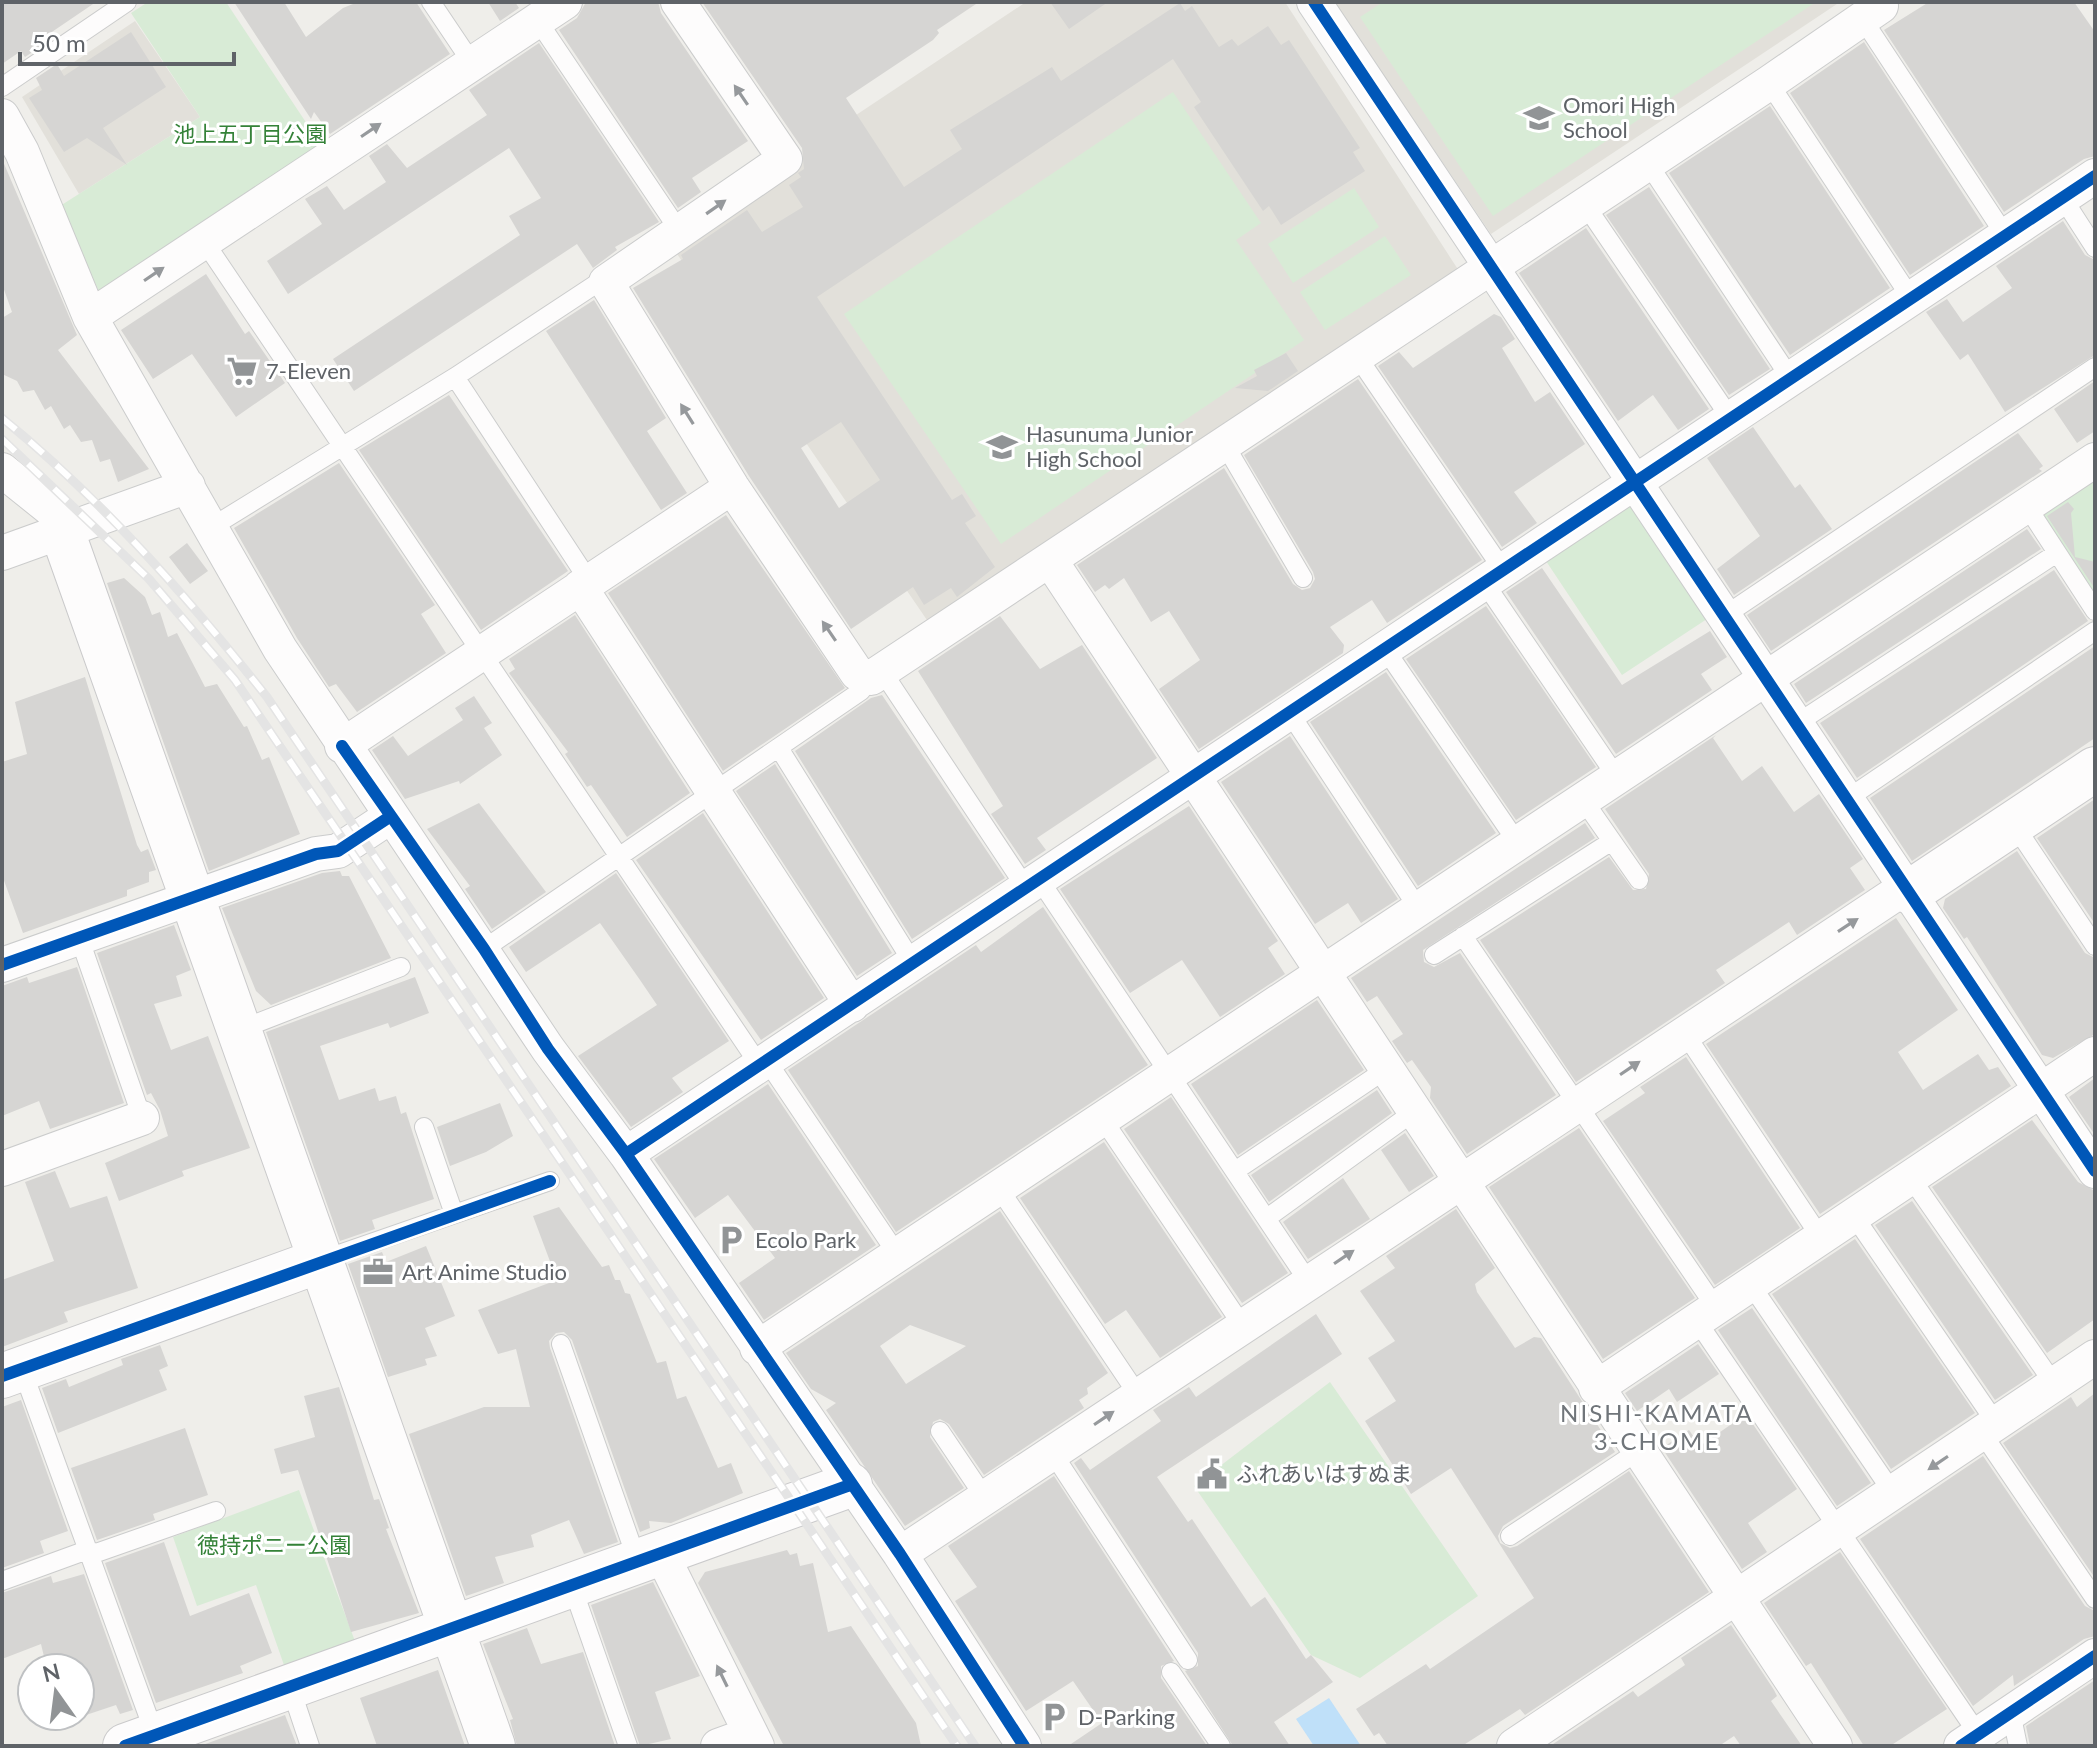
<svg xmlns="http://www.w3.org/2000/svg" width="2097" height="1748" viewBox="0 0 2097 1748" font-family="Lato,'Noto Sans JP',sans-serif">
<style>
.education{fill:#e2e0da}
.green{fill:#d8ebd6}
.water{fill:#bfe0f9}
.building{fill:#d6d5d3;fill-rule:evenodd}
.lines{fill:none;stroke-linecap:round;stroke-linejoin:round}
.lane-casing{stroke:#cbcccc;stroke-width:20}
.street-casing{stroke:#cbcccc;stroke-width:36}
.secondary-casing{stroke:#cacacb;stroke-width:46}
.lane{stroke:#fdfcfc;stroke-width:18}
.street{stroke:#fdfcfc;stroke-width:34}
.secondary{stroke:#fdfcfc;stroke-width:44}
.rail-casing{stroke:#e4e4e4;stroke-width:9}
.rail{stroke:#fff;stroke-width:6;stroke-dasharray:18;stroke-linecap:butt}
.cycleway-casing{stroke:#fff;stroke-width:17}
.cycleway{stroke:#0057b8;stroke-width:12}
.oneway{fill:#96999c}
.labels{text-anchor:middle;stroke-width:6;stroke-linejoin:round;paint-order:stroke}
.poi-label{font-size:22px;fill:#5f6368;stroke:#fff;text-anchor:start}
.park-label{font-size:22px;fill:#348238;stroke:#fff}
.neighbourhood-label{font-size:24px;letter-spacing:2px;fill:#70757a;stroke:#fff}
</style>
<rect width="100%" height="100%" fill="#efeeea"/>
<!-- education -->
<path class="education" d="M1026 2H1285L1459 271 929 623 675 251 800 167 805 149Z
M1334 2H1840L1491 234Z
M135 21 200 117 79 194 22 97Z"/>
<!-- green -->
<path class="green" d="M148 2H226L323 148 101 296 60 206 200 117 131 13Z
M1383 2H1816L1493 216 1360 17Z
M1173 92 1261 223 1236 240 1304 340 1001 544 844 314Z
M1354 188 1379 227 1293 283 1268 244Z
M1385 236 1411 275 1325 330 1300 292Z
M2095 467V598L2034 509Z
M1628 494 1710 617 1622 675 1540 552Z
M1330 1382 1478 1596 1360 1678 1311 1655 1194 1486Z
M299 1490 356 1644 285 1668 256 1585 197 1606 173 1537Z"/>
<!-- water -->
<path class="water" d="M1329 1698 1361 1746H1314L1296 1719Z"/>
<!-- building -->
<path class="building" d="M2 2H96L43 38 46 43 25 57 21 51 2 64Z
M234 2H284L306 37 343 8 358 2H416L450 54 330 134 314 112 311 119Z
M488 2H515L519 8 500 21Z
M586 2H658L661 13 748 141 692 178 701 192 678 208 559 30 577 18Z
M702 2H979L937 30 939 33 933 40 846 98 904 187 962 149 950 130 1052 67 1061 81 1180 3 1185 11 1192 6 1219 47 1232 39 1238 46 1268 26 1281 45 1289 40 1360 148 1353 152 1365 171 1281 225 1269 206 1263 211 1194 107 1201 102 1173 59 817 297 952 500 962 494 976 516 965 523 995 567 957 597 951 588 924 605 913 587 851 629 749 476 633 288 683 259 681 255 747 210 762 232 803 207 789 185 801 177 798 173 804 169 802 148ZM841 422 880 480 839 508 801 448Z
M1050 2H1108L1069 29Z
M1929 2H2074L2095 32V156L2084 159 2004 212 1884 30Z
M131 32 166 87 103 128 127 165 87 138 64 152 29 98 42 90 36 78 57 64 64 76Z
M1864 42 1984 226 1910 275 1790 93Z
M539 43 659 222 615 247 617 250 593 268 577 244 354 391 333 359 520 235 509 216 541 198 509 148 288 294 267 261 322 224 305 199 327 186 344 210 386 182 369 156 387 144 407 168 487 115 469 90Z
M1770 106 1890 288 1790 355 1669 173Z
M2 159 77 335 58 350 149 469 118 482 110 459 100 462 92 440 81 442 70 425 64 429 51 406 45 410 34 390 23 392 17 381 2 374V318L12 312 2 284Z
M1649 187 1770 369 1729 395 1606 215Z
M2063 221 2085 255 2095 260V355L2005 412 1968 354 1960 360 1926 312 1947 299 1963 322 2012 288 1996 266Z
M1586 228 1709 409 1678 430 1653 395 1618 421 1519 273Z
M206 274 245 334 249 331 285 383 236 417 192 354 153 379 121 330Z
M594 300 666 418 647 431 687 493 661 510 546 331Z
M1494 314 1501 317 1515 339 1502 348 1535 402 1550 392 1585 444 1514 492 1537 523 1502 547 1378 366 1399 352 1413 368Z
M1286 353 1298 371 1268 391 1235 388 1257 376 1254 370Z
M1358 379 1482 560 1387 623 1372 600 1330 627 1344 645 1343 653 1199 749 1159 689 1200 660 1169 611 1151 622 1124 578 1109 589 1105 585 1095 592 1077 565 1224 468 1293 584 1302 590 1310 588 1315 579 1313 572 1244 455Z
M2095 381V431L2077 443 2054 409Z
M449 395 568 571 481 630 359 450Z
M1753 427 1795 488 1800 484 1832 529 1734 595 1717 569 1760 536 1707 458Z
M2018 433 2043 466 2039 469 2042 471 1771 651 1747 615Z
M339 463 435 605 421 614 446 653 357 712 336 684 329 687 297 638 234 528Z
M2068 502 2074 509 2071 513 2075 557 2095 562 2093 586 2047 516Z
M726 515 845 688 723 771 608 593Z
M2027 529 2041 549 1806 703 1794 684Z
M187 543 208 571 190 584 169 557Z
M1542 568 1622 685 1710 631 1727 657 1701 674 1712 690 1616 754 1506 592Z
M2054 570 2088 621 1857 778 1820 723Z
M124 578 145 597 152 615 160 612 168 637 177 633 205 687 217 684 244 727 247 726 262 760 269 757 300 834 209 871 107 583Z
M1486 606 1596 767 1516 820 1406 659Z
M575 615 690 793 627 837 591 785 587 787 565 754 568 752 509 673 515 669 509 659Z
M1000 616 1040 669 1082 645 1157 758 1037 838 1046 850 1025 864 991 814 1003 806 918 671Z
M2095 646V738L1912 861 1870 798Z
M1386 672 1496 833 1418 886 1310 722Z
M85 677 137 845 141 852 148 849 156 870 149 872V882L127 890V896L23 933 2 875V762L27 754 15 702Z
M882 695 1005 878 912 939 795 751 871 698Z
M474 696 492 723 484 728 502 755 460 784 459 781 405 799 372 750 393 736 408 756 463 720 455 708Z
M1716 735 1713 738 1742 781 1762 766 1794 812 1819 794 1863 859 1850 868 1865 890 1797 935 1789 922 1716 970 1725 983 1576 1082 1480 940 1609 857 1633 890 1646 889 1649 874 1605 809Z
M1290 736 1398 899 1361 923 1348 903 1315 924 1221 782Z
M775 764 892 953 857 976 736 791Z
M2095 799V924L2037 838Z
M479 803 546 892 492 929 465 889 470 886 427 829Z
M1189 806 1278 941 1268 948 1285 974 1220 1017 1182 960 1130 993 1060 889Z
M703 813 824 998 761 1040 636 860Z
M1585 823 1595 838 1423 950 1424 962 1434 967 1460 953 1556 1095 1467 1154 1430 1098 1431 1087 1412 1060 1407 1063 1392 1041 1403 1034 1377 996 1367 1002 1351 978Z
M2017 851 2085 953 2095 958V1034L2053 1058 2042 1055 1967 937 1964 939 1943 908 1945 899Z
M340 871 342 876H349L391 958 271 1005 256 991 222 908 322 873Z
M616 873 729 1041 672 1078 683 1092 631 1127 578 1056 657 1005 640 980 600 923 526 972 509 947Z
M1043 907 1148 1065 896 1232 788 1070 976 945 981 952Z
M1896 918 1958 1010 1898 1052 1923 1090 1978 1054 1989 1070 1998 1067 2011 1086 1820 1214 1706 1044Z
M174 925 191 970 176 976 182 996 154 1004 171 1050 208 1036 250 1148 182 1171 184 1176 119 1201 105 1163 168 1136 160 1110 151 1093 147 1095 97 953Z
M77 967 124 1103 50 1129 39 1101 2 1116V986L27 977 29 983Z
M415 977 429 1013 390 1028 388 1023 320 1046 339 1100 375 1088 379 1101 396 1096 401 1114 406 1112 434 1199 372 1220 375 1229 340 1241 266 1032Z
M1317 1000 1364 1070 1238 1155 1191 1084Z
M1686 1057 1800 1228 1715 1285 1603 1121 1645 1093 1640 1087Z
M2095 1078V1135L2069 1097Z
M768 1084 876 1245 764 1320 739 1283 775 1258 728 1195 695 1218 654 1159Z
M1377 1090 1392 1113 1269 1202 1251 1175Z
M1171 1097 1288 1273 1242 1303 1124 1129Z
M500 1103 513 1136 486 1152 450 1166 437 1127Z
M2032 1120 2078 1182 2095 1191V1319L2047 1353 1932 1187Z
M1579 1128 1695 1298 1603 1359 1489 1187Z
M1405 1133 1434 1176 1409 1192 1381 1150Z
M1104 1142 1222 1317 1160 1358 1126 1310 1105 1324 1020 1198Z
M55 1171 70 1208 107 1196 138 1288 64 1312 68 1322 2 1347V1280L54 1261 25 1182Z
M1343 1178 1370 1219 1308 1259 1283 1222Z
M1912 1201 2033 1375 1995 1400 1875 1225Z
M559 1207 602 1267 609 1265 615 1280H620L625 1293 630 1294 657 1363 666 1361 677 1399 686 1396 718 1468 731 1463 743 1493 671 1523 649 1521 650 1528 640 1532 572 1340 564 1332 556 1333 549 1341 550 1348 618 1542 584 1554 569 1520 531 1535 534 1547 495 1557 504 1583 466 1596 409 1434 484 1407H530L516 1349 498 1354 478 1310 557 1280 533 1216Z
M1456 1209 1495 1268 1475 1284 1477 1292 1515 1348 1534 1337 1541 1338 1615 1452 1503 1526 1498 1536 1500 1543 1510 1548 1517 1546 1629 1471 1709 1592 1525 1715 1520 1709 1462 1746H1388L1379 1733 1374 1736 1356 1709 1426 1664 1430 1669 1534 1598 1451 1468 1411 1494 1365 1421 1396 1401 1368 1358 1395 1341 1360 1291 1395 1268 1386 1256Z
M1000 1211 1108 1373 1087 1388 1088 1394 1079 1400 1084 1408 984 1475 949 1424 940 1419 933 1422 930 1437 964 1488 905 1526 826 1410 836 1403 811 1389 786 1353ZM910 1325 966 1346 906 1384 880 1346Z
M1855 1239 1975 1413 1891 1469 1772 1294Z
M426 1246 455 1316 425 1328 437 1356 425 1359 427 1365 388 1377 348 1264 382 1252 386 1262Z
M1752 1308 1871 1483 1837 1506 1718 1330Z
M1316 1314 1342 1354 1157 1477 1188 1522 1192 1519 1251 1607 1265 1597 1306 1659 1311 1655 1333 1682 1274 1722 1290 1746H1233L1185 1671 1198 1666V1653L1074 1463 1081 1458 1090 1470 1161 1421 1153 1410 1189 1387 1196 1397Z
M1698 1344 1719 1374 1677 1402 1669 1389 1637 1411 1625 1393Z
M160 1345 168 1366 159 1370 167 1390 58 1433 42 1388 66 1379 69 1387 123 1365 121 1359Z
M339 1387 374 1500 379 1499 389 1528 386 1529 419 1613 351 1632 298 1470 281 1474 274 1449 315 1437 304 1396Z
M2095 1393V1578L2003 1443 2071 1397 2077 1407Z
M21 1400 68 1531 40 1541 44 1553 2 1568V1407Z
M1746 1414 1797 1489 1748 1523 1767 1552 1742 1569 1662 1448 1689 1430 1700 1446Z
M185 1428 208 1495 153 1514 155 1520 97 1540 71 1468Z
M1983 1456 2085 1606 2095 1611V1636L2084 1639 2014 1686 2013 1675 1973 1706 1860 1539Z
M1054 1476 1174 1661 1161 1666V1678L1207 1746H1068L1102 1723 1073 1681 1026 1711 955 1601 977 1587 948 1546Z
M164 1542 190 1616 249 1593 272 1653 240 1666 243 1673 156 1703 105 1563Z
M787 1550 790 1555 797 1553 800 1566 813 1563 828 1632 851 1626 916 1723 921 1746H784L698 1583 705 1572Z
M1840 1552 1947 1709 1890 1746H1864L1811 1663 1806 1666 1764 1603Z
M84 1574 133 1710 120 1714 116 1705 80 1717V1668H71L68 1660 46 1665 41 1644 2 1659V1593L51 1576 53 1583Z
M653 1582 700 1676 655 1692 671 1739 640 1746 591 1605Z
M1731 1625 1774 1690 1777 1696 1771 1701 1802 1746H1741L1734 1736 1719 1746H1550L1633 1691 1638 1697 1685 1665 1681 1658Z
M527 1628 541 1664 583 1652 615 1746H517L510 1720 513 1719 483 1644Z
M438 1670 465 1746H377L360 1698Z
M2095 1680V1746H2030L2026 1726Z
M285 1715 297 1746H200Z"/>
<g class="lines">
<!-- lane casing -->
<g class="lane-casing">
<path id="lane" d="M431 2 472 63
M1862 18 2005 235
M538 21 680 232
M1769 83 1911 298
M2 87 127 2
M1647 162 1791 379
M2062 197 2095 248
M1584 203 1731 419
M204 241 760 1066
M1357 356 1503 570
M455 377 589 581
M1225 445 1303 578
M2026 505 2095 611
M210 528 455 377 599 282H606
M1484 582 1616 776
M1724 616 2095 367
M1385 649 1517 842
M882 671 1026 888
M1289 712 1418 908
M1796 724 2057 553
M779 748 913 963
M1582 798 1639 880
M1847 799 2095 631
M2013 823 2095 946
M1039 879 1308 1281
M1463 936 1716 1308
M79 937 142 1118
M484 949 861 691 871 678
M1434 955 1612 841
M239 1030 401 967
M1684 1032 1821 1238
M767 1061 897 1254
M1102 1118 1242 1325
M424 1127 454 1214
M1235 1171 1388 1068
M1911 1178 2054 1384
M998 1187 1138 1395
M1854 1216 1996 1423
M1267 1218 1415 1111
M322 1260 550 1181
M1751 1285 1893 1493
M1697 1321 1978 1734
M561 1344 638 1563
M22 1369 155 1735
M940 1431 985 1498
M1982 1433 2095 1599
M1052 1452 1188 1660
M1510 1536 1637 1452
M2 1581 79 1553 99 1552 216 1511
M572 1586 628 1746
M1171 1672 1221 1746
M290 1686 310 1746
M2011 1712 2018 1746"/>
</g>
<!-- street casing -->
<g class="street-casing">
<path id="street" d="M678 2 785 159 606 282 732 487 857 673 871 678 1769 83 1881 6 1878 2
M1314 2 2095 1171
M2 116 22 152 90 317 280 649 548 1049 626 1154 900 1554 1024 1746
M90 317 565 2
M2 470 53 511 62 531
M2 553 188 486
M1050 560 1835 1746
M580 587 852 1005
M342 746 732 487
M2 965 316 854 338 851 391 816
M626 1154 2095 176
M2 1169 142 1118
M757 1348 2095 460
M1596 1388 2095 1054
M900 1554 1906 887
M662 1555 757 1746
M718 1746 751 1734
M1514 1746 2095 1357
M1961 1746 2095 1656"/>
</g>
<!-- secondary casing -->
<g class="secondary-casing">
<path id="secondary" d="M62 531 493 1746
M1910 892 2095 769
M2 1376 322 1260
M125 1746 850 1485"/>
</g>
<!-- lane -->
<use href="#lane" class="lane"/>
<!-- street -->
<use href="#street" class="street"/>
<!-- secondary -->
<use href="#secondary" class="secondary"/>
<!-- rail casing -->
<g class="rail-casing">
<path id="rail" d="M2 418C102 500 187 596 267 697L975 1746
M2 439 149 579 235 680 957 1746"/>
</g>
<!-- rail -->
<use href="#rail" class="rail"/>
<!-- cycleway casing -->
<g class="cycleway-casing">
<path id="cycleway" d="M1314 2 2095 1171
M342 746 484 949 548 1049 626 1154 900 1554 1024 1746
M2 965 316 854 338 851 391 816
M626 1154 2095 176
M2 1376 550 1181
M125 1746 850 1485
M1961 1746 2095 1656"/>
</g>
<!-- cycleway -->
<use href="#cycleway" class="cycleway"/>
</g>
<!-- one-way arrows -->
<defs><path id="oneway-solid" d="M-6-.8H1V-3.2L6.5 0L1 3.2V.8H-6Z" transform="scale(2)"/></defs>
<g class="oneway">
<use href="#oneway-solid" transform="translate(741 95) rotate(-124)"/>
<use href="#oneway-solid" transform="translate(371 130) rotate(-34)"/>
<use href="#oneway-solid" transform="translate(716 207) rotate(-35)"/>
<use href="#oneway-solid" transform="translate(154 274) rotate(-34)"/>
<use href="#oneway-solid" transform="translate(687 414) rotate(-122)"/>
<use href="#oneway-solid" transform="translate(829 631) rotate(-124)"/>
<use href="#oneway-solid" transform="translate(1848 925) rotate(-33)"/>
<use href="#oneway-solid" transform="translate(1630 1068) rotate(-34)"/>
<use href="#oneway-solid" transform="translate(1344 1257) rotate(-34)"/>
<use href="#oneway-solid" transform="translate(1104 1418) rotate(-34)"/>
<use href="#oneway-solid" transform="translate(1938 1463) rotate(146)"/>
<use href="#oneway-solid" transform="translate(722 1676) rotate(-116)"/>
</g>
<!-- icons -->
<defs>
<g id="school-bare" transform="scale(2.4)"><path d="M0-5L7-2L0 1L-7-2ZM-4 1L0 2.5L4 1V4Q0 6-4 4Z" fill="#919496" stroke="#fff" stroke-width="2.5" paint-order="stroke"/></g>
<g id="supermarket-bare" transform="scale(2.4)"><path d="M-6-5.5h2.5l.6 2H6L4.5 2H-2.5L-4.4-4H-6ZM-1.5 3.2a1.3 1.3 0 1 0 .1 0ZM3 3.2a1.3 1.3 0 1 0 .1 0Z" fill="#919496" stroke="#fff" stroke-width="2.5" paint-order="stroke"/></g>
<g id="parking-bare" transform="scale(2.4)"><path d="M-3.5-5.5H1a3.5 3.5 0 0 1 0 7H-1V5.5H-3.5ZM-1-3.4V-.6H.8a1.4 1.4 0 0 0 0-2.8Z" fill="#919496" stroke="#fff" stroke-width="2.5" paint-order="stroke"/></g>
<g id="office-bare" transform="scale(2.4)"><path d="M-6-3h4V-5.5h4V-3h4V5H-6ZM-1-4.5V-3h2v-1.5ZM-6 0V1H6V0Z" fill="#919496" stroke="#fff" stroke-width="2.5" paint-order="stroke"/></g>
<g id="civic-bare" transform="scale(2.4)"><path d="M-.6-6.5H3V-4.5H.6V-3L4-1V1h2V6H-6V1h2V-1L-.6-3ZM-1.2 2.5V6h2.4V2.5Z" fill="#919496" stroke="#fff" stroke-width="2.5" paint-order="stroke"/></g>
</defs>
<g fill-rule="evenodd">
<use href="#school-bare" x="1539" y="118"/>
<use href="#supermarket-bare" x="242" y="371"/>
<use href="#school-bare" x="1002" y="447"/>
<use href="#parking-bare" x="731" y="1240"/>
<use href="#office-bare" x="378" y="1272"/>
<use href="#civic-bare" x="1212" y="1474"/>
<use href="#parking-bare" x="1054" y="1717"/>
</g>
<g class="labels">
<!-- poi labels -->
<g class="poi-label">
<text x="1563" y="113">Omori High<tspan x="1563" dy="25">School</tspan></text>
<text x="266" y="379">7-Eleven</text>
<text x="1026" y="442">Hasunuma Junior<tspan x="1026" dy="25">High School</tspan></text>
<text x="755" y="1248">Ecolo Park</text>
<text x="402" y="1280">Art Anime Studio</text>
<text x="1236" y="1482">ふれあいはすぬま</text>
<text x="1078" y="1725">D-Parking</text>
</g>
<!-- park labels -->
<g class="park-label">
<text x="250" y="142">池上五丁目公園</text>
<text x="274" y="1553">徳持ポニー公園</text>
</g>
<!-- neighbourhood labels -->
<g class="neighbourhood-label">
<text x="1657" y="1422">NISHI-KAMATA<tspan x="1657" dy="28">3-CHOME</tspan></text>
</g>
</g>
<!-- border -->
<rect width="2097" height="1748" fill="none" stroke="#5f6368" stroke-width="8"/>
<!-- north arrow -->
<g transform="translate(56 1692) rotate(346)"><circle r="38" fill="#ffffff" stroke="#bfc1c3" stroke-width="2"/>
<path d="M0-6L14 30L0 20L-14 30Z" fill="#919496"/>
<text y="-12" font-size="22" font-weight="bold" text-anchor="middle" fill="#5f6368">N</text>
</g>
<!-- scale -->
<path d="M20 52v12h214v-12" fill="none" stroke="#5f6368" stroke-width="4"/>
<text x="32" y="52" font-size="24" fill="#5f6368" stroke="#ffffff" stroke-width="6" paint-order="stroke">50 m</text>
</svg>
